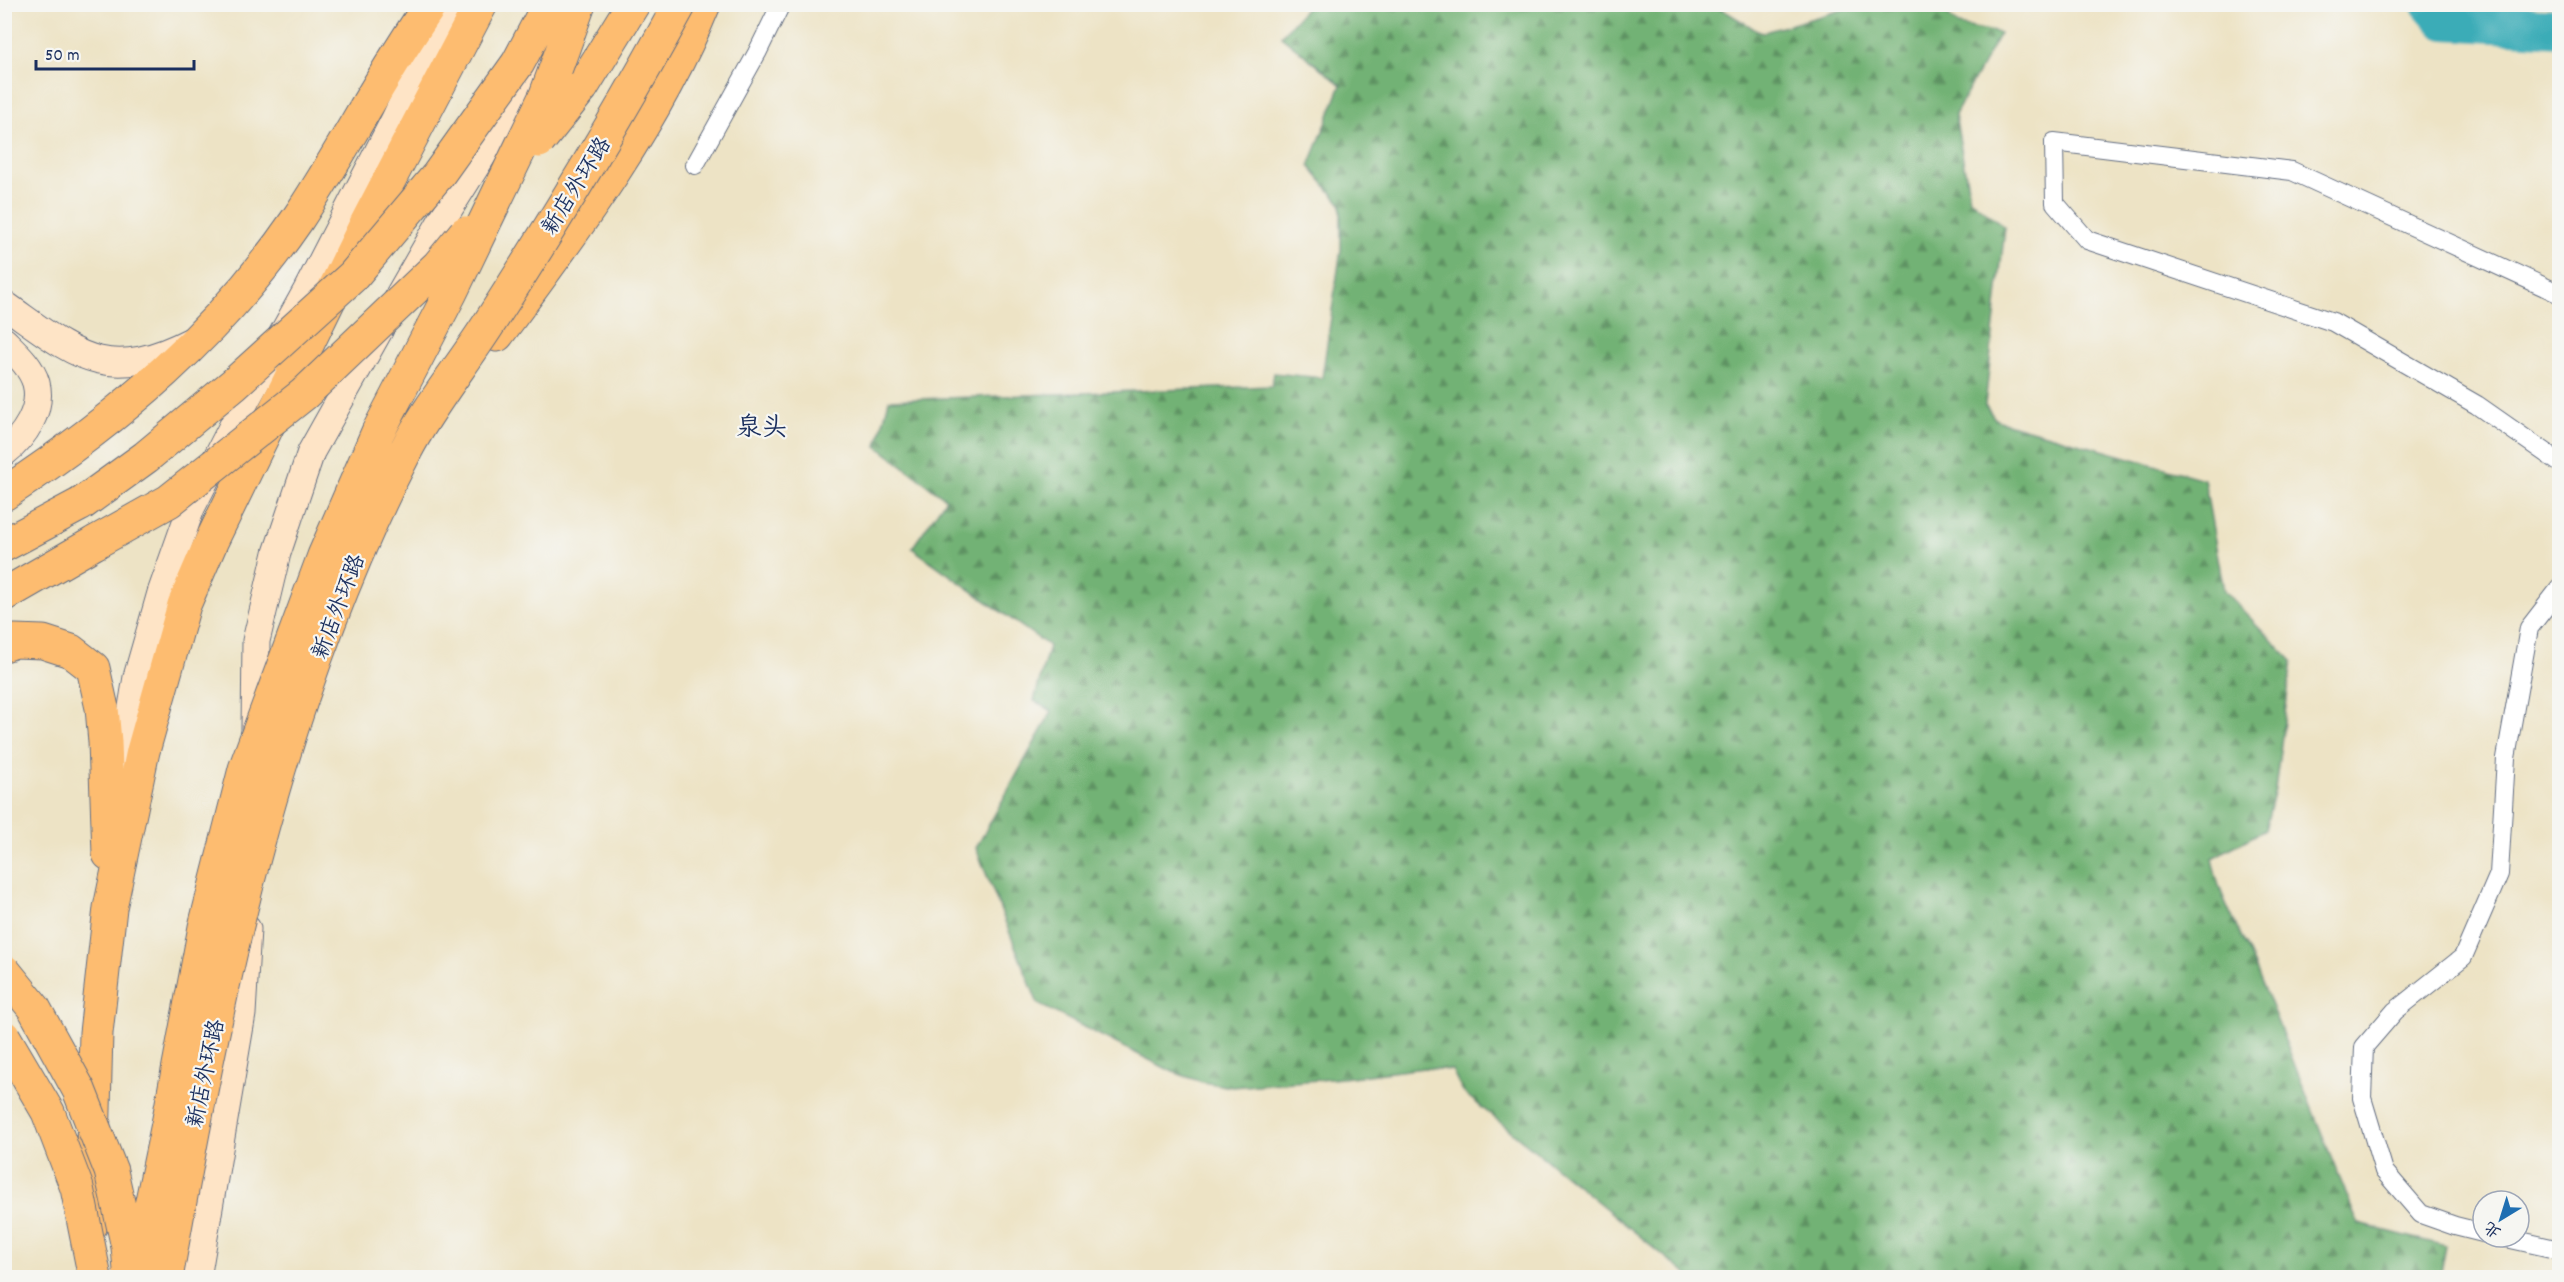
<svg xmlns="http://www.w3.org/2000/svg" width="2564" height="1282" viewBox="0 0 2564 1282" font-family="Dekko,'LXGW WenKai TC',sans-serif">
<style>
.forest{fill:url(#forest-firs);stroke:#467069;stroke-width:1.5}
.lines{fill:none;stroke-linecap:round;stroke-linejoin:round}
.river{stroke:#3bacb7;stroke-width:38}
.street-casing{stroke:#646e82;stroke-width:20}
.secondary-casing{stroke:#646e82;stroke-width:29}
.highway-casing{stroke:#646e82;stroke-width:35}
.street{stroke:#fff;stroke-width:18}
.secondary{stroke:#fee4c6;stroke-width:27}
.highway{stroke:#fdbc70;stroke-width:33}
.highway-bridge-casing{stroke:#646e82;stroke-width:35;stroke-linecap:butt}
.highway-bridge{stroke:#fdbc70;stroke-width:33}
.labels{text-anchor:middle;stroke-width:4.5;stroke-linejoin:round;paint-order:stroke}
.street-label{font-size:22px;fill:#1b2f5e;stroke:#f6f6f2}
.quarter-label{font-size:26px;fill:#1b2f5e;stroke:#f6f6f2}
</style>
<defs>
<pattern id="forest-firs" width="22" height="20" patternUnits="userSpaceOnUse" patternTransform="scale(1.5)"><rect width="22" height="20" fill="#72b274"/><path d="M5 1l3.5 6h-7zM16 11l3.5 6h-7z" fill="#5d9162"/></pattern>
</defs>
<rect width="100%" height="100%" fill="#f6f6f2"/>
<filter id="ink" filterUnits="userSpaceOnUse"><feTurbulence type="fractalNoise" baseFrequency=".0167" numOctaves="2"/><feDisplacementMap in="SourceGraphic" scale="12" xChannelSelector="R" yChannelSelector="G"/><feConvolveMatrix kernelMatrix="1 2 1 2 8 2 1 2 1" color-interpolation-filters="sRGB"/></filter>
<filter id="wash" filterUnits="userSpaceOnUse"><feTurbulence type="fractalNoise" baseFrequency=".008" numOctaves="4" result="noise"/><feDisplacementMap in="SourceGraphic" scale="24" xChannelSelector="R" yChannelSelector="G"/><feGaussianBlur stdDeviation="1.35" result="paint"/><feColorMatrix in="noise" values="0 0 0 0 0 0 0 0 0 0 0 0 0 0 0 0 0 1.4 0 .05"/><feComposite in="paint" operator="in"/></filter>
<g filter="url(#wash)">
<rect width="100%" height="100%" fill="#ede3c5"/>
<!-- forest -->
<path class="forest" d="M1937 4 1958 25 2000 33 1955 115 1970 199 2005 227 1985 405 1996 420 2204 479 2224 591 2292 661 2275 789 2265 830 2212 858C2218 896 2239 928 2254 964 2290 1050 2322 1138 2359 1224L2446 1246 2440 1277H1690L1463 1092 1452 1070 1424 1068 1343 1078 1232 1087 1202 1082 1173 1072 1038 1004 976 848 1052 711 1034 701 1049 646 912 548 946 499 877 446 889 400 1272 386 1274 373 1322 378 1341 249V204L1309 166 1341 85 1281 36 1309 5H1715L1761 33 1859 5Z"/>
<g class="lines">
<!-- river -->
<path class="river" d="M2430 4 2445 21 2560 28"/>
</g>
</g>
<g filter="url(#ink)">
<g class="lines">
<!-- street casing -->
<g class="street-casing">
<path id="street" d="M695 165 757 53 781 4
M2560 294 2292 171 2054 142 2055 203 2087 240 2333 322 2477 405 2560 463
M2483 1233 2455 1226 2421 1214 2384 1171 2362 1098 2364 1047 2395 1011 2463 957 2499 874 2506 758 2529 628 2560 588
M2502 1237 2560 1250"/>
</g>
<!-- secondary casing -->
<g class="secondary-casing">
<path id="secondary" d="M399 295 442 220 559 34
M4 304C74 353 104 386 191 341
M4 341C16 353 31 366 36 383 43 410 24 437 4 453
M255 729 256 641 277 553 311 452 380 329
M117 798 137 677 161 593 191 508 246 400 307 290 395 119 449 4
M197 1278 242 1014 247 929"/>
</g>
<!-- highway casing -->
<g class="highway-casing">
<path id="highway" d="M582 87 633 4
M497 335C575 230 654 126 704 4
M4 494C119 418 219 334 297 220 344 150 382 73 431 4
M4 545 81 504
M4 595 96 542
M4 645 15 641 43 642 71 651 93 668 102 708 105 742 109 854
M91 1225 96 1033 110 908 143 751 184 605 212 540 365 226 481 4"/>
</g>
<!-- street -->
<use href="#street" class="street"/>
<!-- secondary -->
<use href="#secondary" class="secondary"/>
<!-- highway -->
<use href="#highway" class="highway"/>
<!-- highway-bridge casing -->
<g class="highway-bridge-casing">
<path id="highway-bridge" d="M539 141 582 87
M81 504 146 457 234 384 353 276 438 175 518 63 549 4
M96 542 169 501 304 394 438 266 465 233
M4 971 34 1008 79 1090 111 1171 128 1247 130 1270
M4 1037 48 1112 77 1188 95 1278
M136 1278 169 1119 205 927 245 769 324 556 378 432 451 292 546 95 579 4
M166 1278C217 994 272 709 406 450 428 407 464 363 490 322 557 218 621 113 680 4"/>
</g>
<!-- highway-bridge -->
<use href="#highway-bridge" class="highway-bridge"/>
</g>
</g>
<g class="labels">
<!-- street labels -->
<g class="street-label">
<text transform="translate(575 185) rotate(-58)" y="8">新店外环路</text>
<text transform="translate(337 606) rotate(-69)" y="8">新店外环路</text>
<text transform="translate(204 1073) rotate(-78)" y="8">新店外环路</text>
</g>
<!-- quarter labels -->
<g class="quarter-label">
<text x="762" y="435">泉头</text>
</g>
</g>
<!-- margin -->
<rect width="2564" height="1282" fill="none" stroke="#f6f6f2" stroke-width="24"/>
<!-- north arrow -->
<g transform="translate(2501 1219) rotate(218)"><circle r="28" fill="#f6f6f2" stroke="#9ea6b7" stroke-width="1.5"/>
<path d="M0-4.5L10 22L0 15L-10 22Z" fill="#1f6fb2"/>
<text y="-9" font-size="16" font-weight="bold" text-anchor="middle" fill="#1b2f5e">北</text>
</g>
<!-- scale -->
<path d="M36 60v9h158v-9" fill="none" stroke="#1b2f5e" stroke-width="3"/>
<text x="45" y="60" font-size="18" fill="#1b2f5e" stroke="#f6f6f2" stroke-width="4.5" paint-order="stroke">50 m</text>
</svg>
